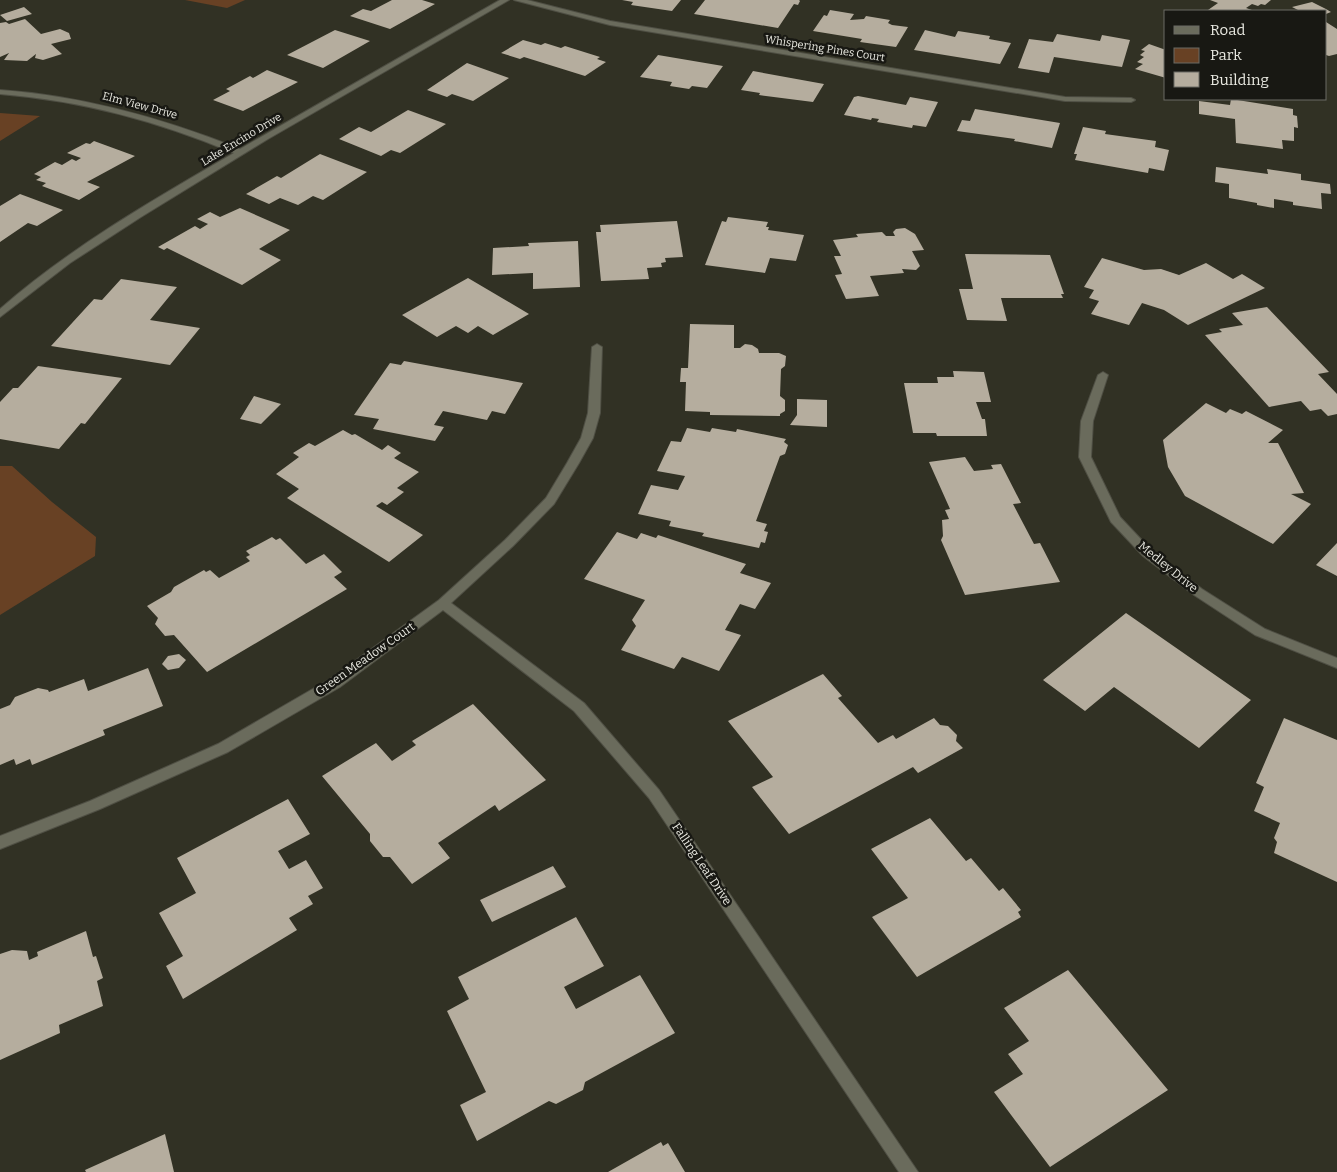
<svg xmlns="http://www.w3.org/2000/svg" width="1337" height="1172" viewBox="0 0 1337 1172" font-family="Bitter,serif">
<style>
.green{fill:#684124}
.building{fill:#b5ad9e}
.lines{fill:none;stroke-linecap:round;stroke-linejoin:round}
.street-casing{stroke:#4f4f44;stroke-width:2}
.street{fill:#6a6b5c;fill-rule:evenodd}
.labels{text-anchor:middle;stroke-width:5;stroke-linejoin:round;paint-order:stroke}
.far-street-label{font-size:11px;fill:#e8e8e0;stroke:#181813}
.street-label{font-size:12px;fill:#e8e8e0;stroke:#181813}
</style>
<rect width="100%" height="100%" fill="#313124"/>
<!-- green -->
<path class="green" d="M185 0H245L227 8Z
M0 113 40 116 0 141Z
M0 466H12L52 502 96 537 95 556 0 615Z"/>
<!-- building -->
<path class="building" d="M392 0H422L435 4 390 29 350 16 363 9 371 11Z
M622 0H681L672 11 631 5 633 2Z
M705 0H799L800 1 798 5 794 4 778 28 694 14Z
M1210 0H1271L1265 5 1261 4 1258 6 1252 4 1246 8 1255 11H1213L1208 10 1218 3Z
M1312 2 1326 9 1331 12 1326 14V11H1296L1298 10 1292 7Z
M24 7 32 14 7 21 0 15Z
M830 10 854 14 850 20 864 19 866 16 890 20 888 23 892 25 908 27 896 47 860 42 862 39 813 31 824 15 827 16Z
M25 19 41 34 60 29 69 33 71 39 51 44 62 54 43 60 35 58 36 54 27 61 4 60 9 53 0 57V23L6 22 9 24Z
M1326 22 1337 29V54L1329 56 1326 55Z
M335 30 370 41 323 68 287 55Z
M925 30 955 37 958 31 990 36 989 39 1011 43 1000 64 914 50Z
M1057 34 1100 41 1102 35 1130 40 1122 67 1054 57 1049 73 1018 68 1029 39 1053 42Z
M523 40 541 45 545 43 561 48 565 46 600 57 597 59 606 62 585 76 524 57 520 59 501 53Z
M1149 44 1166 50V78L1135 69 1143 64 1137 62 1144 57 1140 55 1145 51 1141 50Z
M658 55 723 66 707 88 692 86 689 89 670 86 672 82 640 77Z
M467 63 509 78 473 101 452 94 447 97 427 90Z
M267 70 298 82 243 111 213 100 230 91 226 89 250 76 253 78Z
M753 71 824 84 813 102 759 95 760 93 741 90Z
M858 96 906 105 910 97 938 102 926 127 913 125 912 128 877 122 879 119 872 118 871 120 844 115 854 97Z
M1231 99 1293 109V115L1297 116 1298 128 1294 127V141L1282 140 1283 149 1236 143 1235 119 1199 114V101L1230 105Z
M975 109 1060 123 1052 148 1014 141 1015 139 957 131 962 120 970 121Z
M408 110 446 124 400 153 391 150 381 156 339 139 359 127 371 132Z
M1083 127 1106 131 1105 134 1156 141 1155 147 1169 150 1164 171 1149 168 1148 173 1075 160 1077 154H1074Z
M94 141 135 156 87 182 100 187 79 200 42 186 46 183 36 180 41 177 34 174 55 162 62 165 72 159 76 161 81 158 67 153 86 143 90 144Z
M320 154 367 172 323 200 313 196 298 205 280 198 269 204 246 194 277 176 281 178Z
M1216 167 1268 174 1267 169 1301 174V180L1330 184 1331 194 1321 193 1322 209 1293 205V202L1274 199V208L1257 205V203L1229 198V184L1215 182Z
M20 194 63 210 37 226 28 223 0 242V206Z
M240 208 290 230 259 249 281 260 242 285 167 248 164 250 158 247 195 226 200 229 208 224 197 219 210 212 220 217Z
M728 217 768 222 766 227H769L768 230 804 235 796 261 770 258 765 273 705 265 722 221 726 222Z
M677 221 683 257 665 258 666 262 661 263 662 267 647 268 649 279 601 281 596 232H601L600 225Z
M905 228 915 234 924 250 912 251 920 266 916 270 902 269 904 273 870 276 879 296 846 299 835 275 842 274 834 256H841L833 240 858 237 856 234 882 232 886 236H895L893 232 896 229Z
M578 241 580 287 533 289V273L492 275 493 248 529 246 528 243Z
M965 254 1050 255 1064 294H1061L1063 298H1001L1007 321 967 320 959 289H973Z
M1102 258 1144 270 1161 269 1179 275 1206 263 1233 279 1242 274 1265 288 1188 325 1164 310 1142 303 1129 325 1091 314 1099 301 1089 298 1094 290 1084 287Z
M468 278 529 314 493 335 478 326 468 333 456 326 437 337 402 315Z
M121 279 177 287 150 320 200 328 170 365 51 346 94 299 102 300Z
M1267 307 1329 372 1318 374 1337 394V414L1328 416 1321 409 1310 411 1301 401 1269 407 1205 335 1222 332 1219 329 1243 325 1232 313Z
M690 324 734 325V348H740L745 344 752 345 758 349 759 353H779L786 356 785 366 781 369 780 396 785 400V411L780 414V416L710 415V412L685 411 686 382H680L681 368H688Z
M404 361 523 383 505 414 492 411 487 420 443 411 434 425 444 427 435 441 373 429 379 419 354 415 390 363 401 365Z
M38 366 122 378 85 424 81 423 59 449 0 439V402L13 388H18Z
M953 371 984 372 991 402H976L982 419H985L987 436H937L936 433H913L904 383H938L937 377H954Z
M254 396 281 404 261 424 240 419Z
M797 399 827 400V427L790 425 797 415Z
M1206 403 1226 413 1230 409 1242 414 1246 411 1283 430 1268 443H1278L1304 493 1291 494 1311 504 1273 544 1185 496 1168 467 1163 440Z
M687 428 710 432 712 428 736 432 737 429 786 439 784 442 788 445 785 454 780 456 756 521 767 524 764 531 768 532 765 543 761 542 759 548 702 536 704 533 669 526 671 521 638 514 651 485 678 490 685 476 657 471 671 441 681 442Z
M343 430 352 435 355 434 382 450 388 445 401 453 394 458 419 472 397 488 404 492 387 505 382 502 376 506 423 535 389 562 287 498 299 489 276 474 299 457 293 453 309 443 315 446Z
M965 457 974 471 993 469 991 465 1001 464 1021 503 1013 504 1034 544 1040 543 1060 582 965 595 941 540 943 536 942 520 949 519 945 510 950 509 929 462Z
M617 532 637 539 641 533 656 538 658 535 746 564 740 573 771 583 755 609 740 604 725 630 741 635 719 671 682 657 674 669 621 650 636 626 632 620 645 600 584 579Z
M272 537 276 540 280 538 306 564 324 554 342 572 334 577 347 589 207 672 174 635 165 636 155 624 158 618 147 606 171 592 174 587 204 570 206 572 210 570 219 578 250 561 246 557 250 555 246 551Z
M1337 543V576L1316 565Z
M1126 613 1251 700 1199 748 1114 687 1085 711 1043 680Z
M179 654 186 660 179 668 168 670 162 664 168 656Z
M148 668 163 706 103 730 105 735 32 765 30 759 16 765 14 759 0 765V709L10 705 15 697 38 688 48 690 49 692 84 679 88 691Z
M823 674 842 696 838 698 878 743 893 735 896 739 934 718 940 725 948 726 957 735 956 741 963 748 918 773 913 767 789 834 752 787 773 777 728 721Z
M473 704 546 780 499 811 495 805 438 843 450 858 412 884 390 857H383L370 841V834L322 776 376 743 392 761 416 745 412 741Z
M1284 718 1337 740V882L1274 853 1277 842 1274 838 1280 823 1254 811 1264 787 1256 783Z
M288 799 310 834 278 851 289 869 306 860 323 888 308 896 313 904 289 918 297 930 183 999 166 966 183 956 159 913 196 893 177 858Z
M930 818 966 861 971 858 999 891 1003 888 1021 910 1018 912 1021 917 917 977 872 917 908 898 871 849Z
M553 866 566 887 492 922 480 900Z
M576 917 604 966 564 987 576 1009 640 975 675 1033 585 1082 583 1090 556 1104 549 1101 477 1141 460 1105 486 1092 447 1011 469 999 458 977Z
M86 931 93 957 96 956 103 978 97 981 103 1006 59 1025 60 1033 0 1060V954L12 950 27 951 29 960 38 956 37 952Z
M1068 970 1168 1090 1050 1167 994 1092 1023 1074 1008 1054 1029 1041 1004 1008Z
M165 1134 174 1172H86L85 1170Z
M661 1142 663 1146 668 1143 685 1172H608Z"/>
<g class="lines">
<!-- street casing -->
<g class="street-casing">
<path id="street" d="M500 0H509L268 139 141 217 70 263 0 317V309C71 247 153 200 234 153 156 121 84 101 0 94V90C84 96 162 118 240 149Z
M514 0H527L610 21 1065 97 1131 98 1135 100 1131 102 1065 101 610 25Z
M597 344 602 347 600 413 593 438 579 463 554 504 513 546 451 603 584 703 659 790 918 1172H899L649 798 574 711 443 610 340 687 228 752 100 809 0 849V836L90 801 218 744 330 679 439 600 505 540 546 498 567 463 581 438 588 413 592 347Z
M1103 372 1108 375 1093 421 1091 457 1120 517 1151 550 1202 589 1265 629 1337 658V668L1255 635 1194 595 1143 556 1111 522 1079 457 1081 421 1098 375Z"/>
</g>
<!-- street -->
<use href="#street" class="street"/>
</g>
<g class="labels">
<!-- far-street labels -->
<g class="far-street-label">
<text transform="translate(825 48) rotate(9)" y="4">Whispering Pines Court</text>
<text transform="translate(140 105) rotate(15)" y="4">Elm View Drive</text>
<text transform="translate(241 139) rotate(-31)" y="4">Lake Encino Drive</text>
</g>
<!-- street labels -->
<g class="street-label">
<text transform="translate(1168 567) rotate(39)" y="4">Medley Drive</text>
<text transform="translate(365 659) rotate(-35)" y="4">Green Meadow Court</text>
<text transform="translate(702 864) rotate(56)" y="4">Falling Leaf Drive</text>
</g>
</g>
<!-- legend -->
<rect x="1164" y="10" width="162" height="90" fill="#181813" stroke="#6b6b65"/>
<rect x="1174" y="26" width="25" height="8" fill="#6a6b5c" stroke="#6b6b65"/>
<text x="1210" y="35" font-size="15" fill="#e8e8e0">Road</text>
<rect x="1174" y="48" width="25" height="15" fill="#684124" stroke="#6b6b65"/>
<text x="1210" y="60" font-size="15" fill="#e8e8e0">Park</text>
<rect x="1174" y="72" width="25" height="15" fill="#b5ad9e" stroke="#6b6b65"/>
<text x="1210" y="85" font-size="15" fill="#e8e8e0">Building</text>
</svg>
